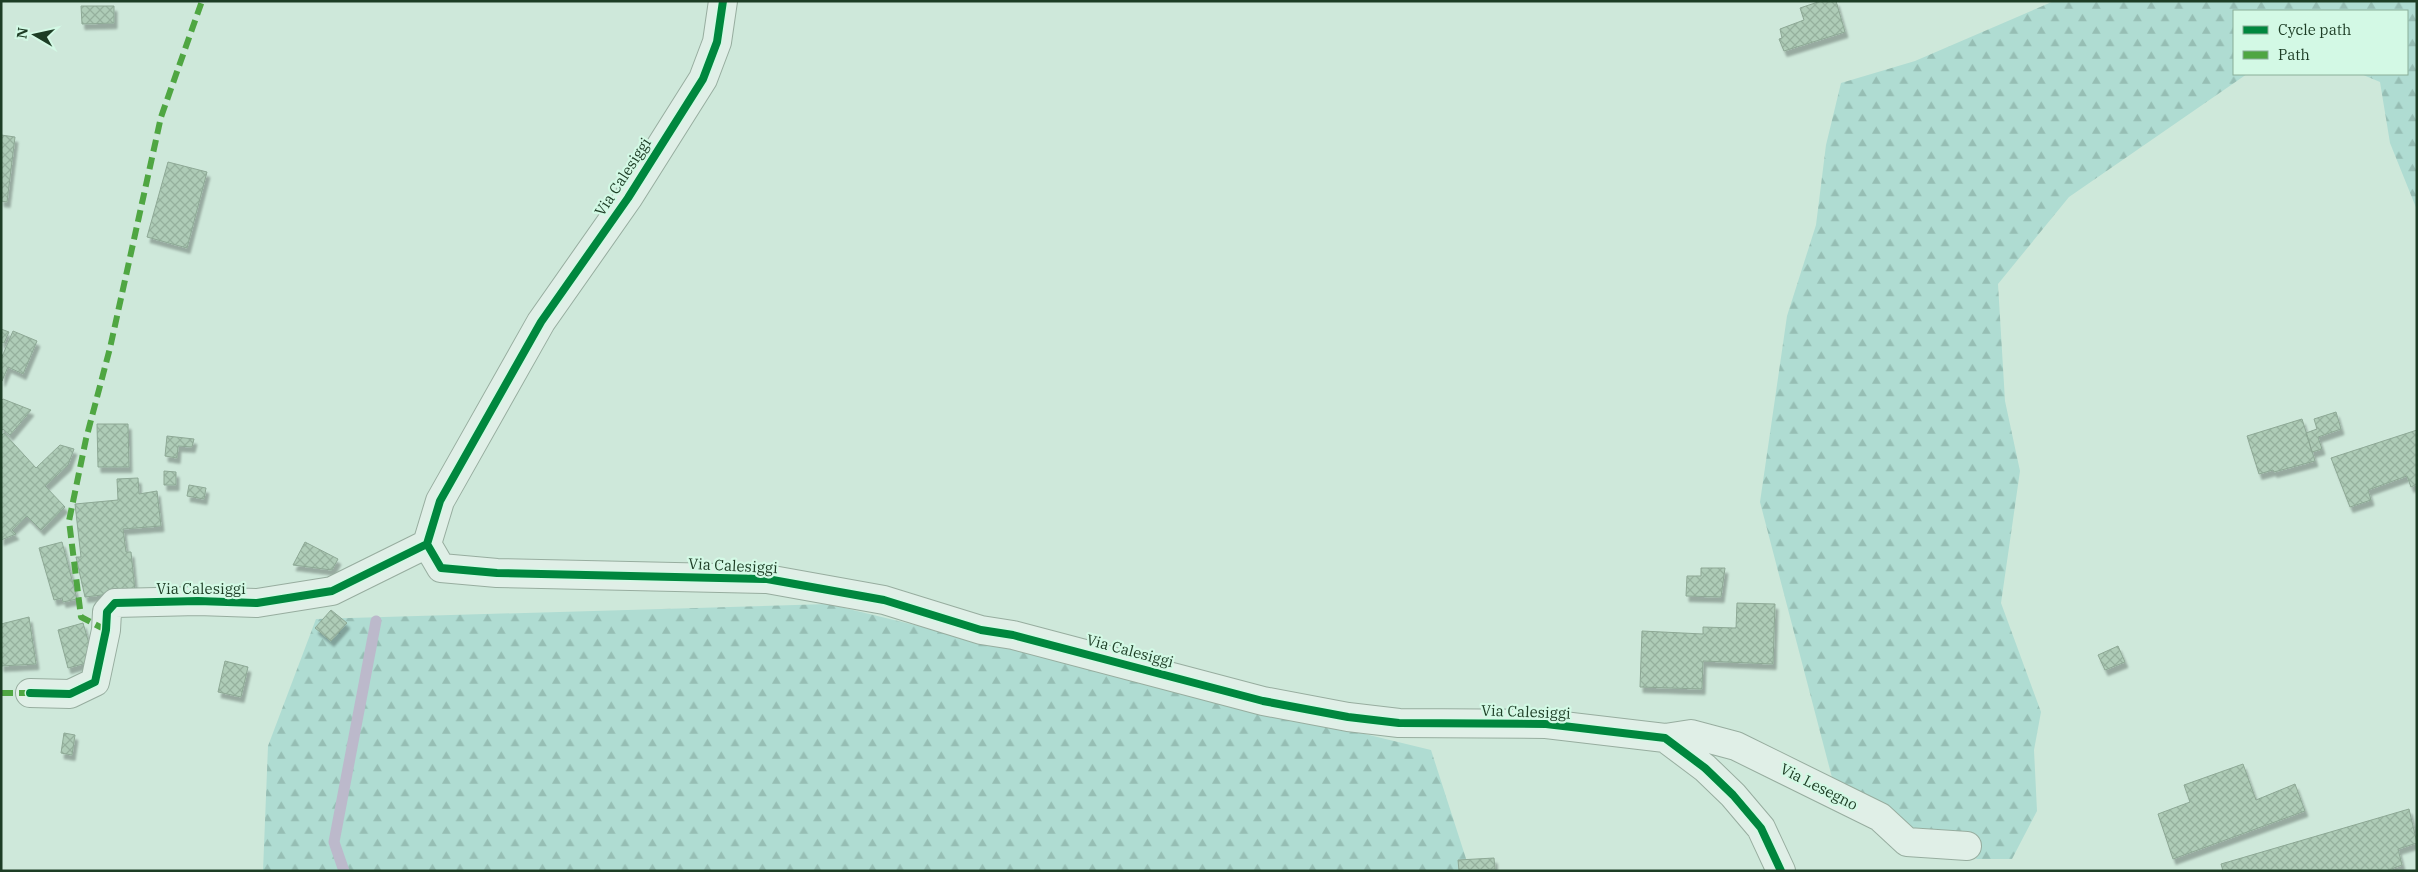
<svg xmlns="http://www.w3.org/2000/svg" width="2418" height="872" viewBox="0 0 2418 872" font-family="'IBM Plex Serif',serif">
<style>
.forest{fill:url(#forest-firs)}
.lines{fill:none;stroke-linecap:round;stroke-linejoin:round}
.stream{stroke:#bcb9cb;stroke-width:11}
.building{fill:url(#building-cross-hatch);stroke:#8da895;filter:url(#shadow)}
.minor-casing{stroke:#97ad9f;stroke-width:30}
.minor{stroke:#e0efe7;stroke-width:28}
.quiet{stroke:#4fa642;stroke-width:6;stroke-dasharray:12 6;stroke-linecap:butt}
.cycleway-casing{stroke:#d3f9e5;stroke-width:11}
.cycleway{stroke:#00873e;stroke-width:8}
.labels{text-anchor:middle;stroke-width:4.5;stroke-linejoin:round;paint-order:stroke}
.street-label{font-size:15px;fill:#1d3d25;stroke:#d3f9e5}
</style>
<defs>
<pattern id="forest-firs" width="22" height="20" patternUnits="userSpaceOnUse" patternTransform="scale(1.25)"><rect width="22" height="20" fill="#afdcd2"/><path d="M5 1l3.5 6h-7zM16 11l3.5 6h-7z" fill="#96beb4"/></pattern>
<pattern id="building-cross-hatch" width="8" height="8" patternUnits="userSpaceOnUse" patternTransform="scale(1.25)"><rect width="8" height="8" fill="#aeccb7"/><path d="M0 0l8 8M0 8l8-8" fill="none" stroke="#95b09d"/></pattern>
<filter id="shadow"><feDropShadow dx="3" dy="5.5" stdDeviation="1" flood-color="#0004"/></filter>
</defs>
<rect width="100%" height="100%" fill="#cee8da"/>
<!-- forest -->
<path class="forest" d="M2054 1H2417V210L2390 143 2380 82 2361 74H2407V11H2234V74H2247L2069 197 1998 284 2005 401 2020 471 2001 603 2041 712 2034 750 2037 811 2012 859H1977L1835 789 1760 502 1787 316 1816 225 1826 145 1841 83 1915 61Z
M828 604 1431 750 1470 871H263L268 746 316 619Z"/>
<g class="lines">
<!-- stream -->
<path class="stream" d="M344 871 334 842 376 621"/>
</g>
<!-- building -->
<path class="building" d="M1821 1H1836L1845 32 1784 51 1779 39 1782 38 1780 29 1804 20 1800 8Z
M81 6H114V23L82 24Z
M1 135 15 137 7 202 1 201Z
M168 162 207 172 187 248 147 237Z
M1 329 9 332 4 343 1 342Z
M13 331 37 341 23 374 8 367 2 381 1 359Z
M3 399 31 410 10 435 3 429 1 431V401Z
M2336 412 2341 429 2318 437 2322 449 2312 452 2306 433 2317 429 2314 419Z
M2302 419 2315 461 2274 472 2273 470 2259 474 2247 436Z
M97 424H128L129 467H98Z
M2417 430V484L2411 487 2407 476 2368 490 2371 500 2350 507 2331 458Z
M4 433 36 468 60 445 74 449 68 465 45 486 65 507 41 530 27 516 12 530 16 534 1 540V469L3 468 1 466V436Z
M167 436 194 439 192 447 178 446 177 458 165 456Z
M164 471 176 472V485H164Z
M138 478 139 494 157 491 161 526 123 529 126 552H131L135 591 85 597 76 557H81L75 504 118 500 117 479Z
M189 485 206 488 204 499 187 496Z
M62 542 77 599 63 602 62 598 54 600 39 548Z
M305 542 338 559 332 570 293 565Z
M1701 568H1725L1721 597 1686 596 1687 576H1701Z
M1737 603 1775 604 1773 664 1703 661 1702 689 1640 687 1642 631 1703 634V627L1736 628Z
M331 610 347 623 331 641 315 628Z
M29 617 36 664 1 666V624Z
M83 623 94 661 68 668 58 630Z
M2118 646 2125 662 2105 670 2098 655Z
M225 661 248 667 241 697 218 692Z
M64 733 75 735 72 755 61 753Z
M2243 764 2256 800 2295 784 2305 811 2173 859 2158 814 2190 802 2184 785Z
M2409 809 2417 843 2398 849 2402 865 2386 871H2223L2221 864Z
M1494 858 1495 869 1459 871 1458 860Z"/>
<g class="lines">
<!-- minor casing -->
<g class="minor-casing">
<path id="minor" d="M723 1 717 42 703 79 628 198 541 322 440 501 427 544 441 568 497 573 767 579 884 600 981 630 1013 635 1263 701 1348 717 1399 723 1546 724 1665 738 1705 768 1733 795 1761 828 1781 871
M30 693 70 694 95 682 106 630 107 612 115 603 198 601 257 603 332 591 427 544
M1665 738 1691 734 1736 746 1880 817 1907 842 1967 846"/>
</g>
<!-- minor -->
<use href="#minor" class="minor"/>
<!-- quiet -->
<path class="quiet" d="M106 630 81 617 69 521 86 439 110 348 161 117 202 1
M1 693H30"/>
<!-- cycleway casing -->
<g class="cycleway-casing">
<path id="cycleway" d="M723 1 717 42 703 79 628 198 541 322 440 501 427 544 441 568 497 573 767 579 884 600 981 630 1013 635 1263 701 1348 717 1399 723 1546 724 1665 738 1705 768 1733 795 1761 828 1781 871
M30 693 70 694 95 682 106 630 107 612 115 603 198 601 257 603 332 591 427 544"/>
</g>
<!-- cycleway -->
<use href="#cycleway" class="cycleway"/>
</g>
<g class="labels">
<!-- street labels -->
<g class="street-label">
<text transform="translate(623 177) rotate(-57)" y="5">Via Calesiggi</text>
<text transform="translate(733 566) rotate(3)" y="5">Via Calesiggi</text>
<text x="201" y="594">Via Calesiggi</text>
<text transform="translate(1130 651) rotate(15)" y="5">Via Calesiggi</text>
<text transform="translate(1526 712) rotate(2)" y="5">Via Calesiggi</text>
<text transform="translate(1819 787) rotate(27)" y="5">Via Lesegno</text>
</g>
</g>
<!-- border -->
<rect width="2418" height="872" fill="none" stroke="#1d3d25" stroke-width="5"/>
<!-- legend -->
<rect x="2233" y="10" width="175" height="65" fill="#d3f9e5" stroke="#8aae98"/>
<rect x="2243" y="26" width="25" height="8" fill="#00873e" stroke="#8aae98"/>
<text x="2278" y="35" font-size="15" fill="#1d3d25">Cycle path</text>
<rect x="2243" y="51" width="25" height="8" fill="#4fa642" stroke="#8aae98"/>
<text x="2278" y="60" font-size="15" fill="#1d3d25">Path</text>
<!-- north arrow -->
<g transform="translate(35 35) rotate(279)" stroke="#d3f9e5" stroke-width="4" paint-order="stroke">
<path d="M0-4L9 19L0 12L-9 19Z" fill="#1d3d25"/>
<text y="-8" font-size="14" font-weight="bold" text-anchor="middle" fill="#1d3d25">N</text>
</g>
</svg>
